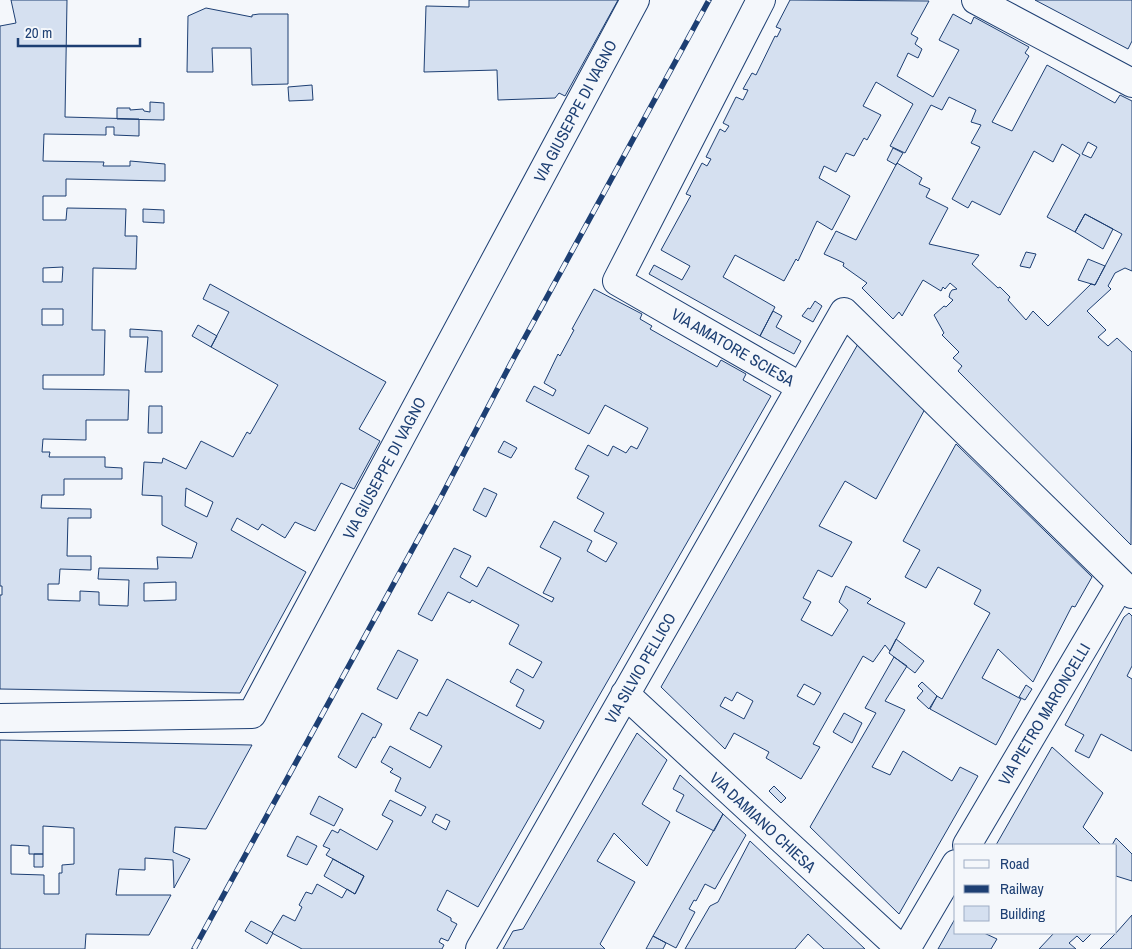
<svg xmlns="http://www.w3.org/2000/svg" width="1132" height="949" viewBox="0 0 1132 949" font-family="'Archivo Narrow',sans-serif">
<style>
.building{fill:#d5e0f0;stroke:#1d3f73;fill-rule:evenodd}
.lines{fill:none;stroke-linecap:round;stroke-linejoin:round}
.street-casing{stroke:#1d3f73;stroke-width:30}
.street{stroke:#f4f7fb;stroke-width:28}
.rail-casing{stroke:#1d3f73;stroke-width:5.5}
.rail{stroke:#f4f7fb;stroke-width:4;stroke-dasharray:11;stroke-linecap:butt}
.labels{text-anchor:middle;stroke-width:4;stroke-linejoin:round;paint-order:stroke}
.street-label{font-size:16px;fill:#1d3f73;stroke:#f4f7fb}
</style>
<rect width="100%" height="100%" fill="#f4f7fb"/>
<!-- building -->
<path class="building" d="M11 0H67L65 117 139 119V136L114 135V127H106V135L44 134 43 161 104 162 103 166H130V161L165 164V181L66 179V196H43V220H66L67 208 126 209 125 236H137L136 269 93 268 92 330H105L104 375H43V389L129 390 128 420H86V440L43 439 42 452H50L49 457H105V467L122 468V479H64V495H42L41 508 91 509V518H68L67 556H91V570L60 569 59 584H48V600L80 601V591L99 592V605L128 606 129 580 98 579 99 568 158 569 157 557 192 558 197 543 162 525V496L142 495 144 462 162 463 163 458 186 469 201 441 233 457 247 432 250 434 278 385 211 347 229 312 203 299 210 284 386 382 359 429 380 441 354 489 341 483 315 531 295 522 285 538 262 524 258 530 237 518 231 530 306 572 240 693 0 689V595H2V586H0V26L16 23ZM63 267 62 282H43V268ZM42 309H63V325H42ZM186 488 213 502 207 517 185 506ZM176 582V600L144 601V583Z
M469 0H618L565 96 559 93 555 98 498 100 497 70 424 72 426 6 469 7Z
M790 0 929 1 911 34 918 38 915 44 922 49 918 58 908 53 897 76 933 97 959 50 939 40 953 14 971 24 974 17 1029 47 1025 53 1029 56 992 122 1012 131 1047 65 1115 103 1120 95 1132 101V271L1125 268 1115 273 1108 286 1111 289 1087 311 1106 330 1098 337 1108 346 1117 338 1132 352 1131 545 958 371 962 366 953 358 959 352 942 335 944 333 934 315 944 306 946 307 953 300 949 297 950 293 952 290 957 289 950 283 945 289 943 287 941 291 923 280 902 316 899 312 893 319 862 288 867 283 843 266 844 263 824 254 836 231 856 240 897 163 922 178 919 184 930 189 926 197 948 208 929 244 979 255 972 264 998 288 1000 287 1010 297 1008 300 1026 320 1033 311 1048 326 1091 284 1095 285 1122 234 1085 214 1075 232 1047 217 1080 155 1062 144 1053 162 1034 151 1000 215 972 201 968 208 952 199 980 147 971 143 981 125 971 122 976 110 949 97 942 110 931 105 905 153 890 146 913 104 876 82 863 106 881 115 867 140 864 138 854 156 846 153 836 172 824 166 819 178 850 196 832 230 817 221 798 261 796 259 784 281 735 255 723 277 775 307 760 336 649 274 654 265 682 280 690 266 661 250 690 197 691 196 686 194 702 163 707 166 711 159 706 157 720 129 725 132 729 126 723 123 736 97 743 100 748 90 743 89 752 73 756 75 775 36 777 37 781 29 776 27ZM1088 142 1097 147 1091 158 1082 154Z
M1035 0H1132V41L1128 49Z
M206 8 252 17V15L259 14H288V84L252 85 251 48H212L213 72H187L188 16Z
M312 85 313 100 289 101 288 87Z
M150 102 164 103V120L117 119V108H130V110L143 109 144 111 150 112Z
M893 148 903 153 896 165 887 160Z
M143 209 164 210V223L143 222Z
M1085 214 1113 229 1103 249 1075 232Z
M1026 252 1036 254 1030 268 1020 266Z
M1088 259 1105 266 1095 285 1078 280Z
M594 289 642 314 640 319 652 326 650 329 717 367 721 360 746 374 743 380 771 396 478 907 447 890 437 910 451 918V921L457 924 448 941 441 938 439 942 444 945 442 949H302L272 933 283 915 295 921 302 907 299 905 306 892 312 894 317 884 342 898 347 889 355 894 364 876 326 855 330 849 323 846 332 830 338 833 340 829 377 850 393 821 382 815 390 800 421 816 426 807 395 791 401 778 390 772 393 769 381 762 390 746 430 768 442 746 410 729 419 712 427 716 447 679 540 729 544 721 516 706 524 690 510 682 517 669 533 678 542 662 509 644 519 625 472 600 470 603 448 592 432 621 418 614 454 548 471 556 460 577 477 587 488 567 552 602 554 598 543 593 561 558 540 547 554 521 592 541 587 551 606 562 617 543 594 531 604 513 577 498 589 476 575 469 588 445 608 456 613 446 626 453 631 446 637 449 648 428 605 405 589 434 526 401 534 386 553 396 556 390 544 383 558 354 560 356 574 330 572 329ZM436 814 450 821 446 830 432 822Z
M815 301 822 306 813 322 802 316 808 308 810 309Z
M773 311 782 316 776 327 801 341 794 354 760 336Z
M198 325 217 336 211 347 192 336Z
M130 329 162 331V372H145L148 337H130Z
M858 344 925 409 876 499 845 481 819 526 852 542 832 577 818 570 803 598 811 602 801 620 832 636 848 610 839 602 846 586 871 599 867 603 905 623 890 651 885 645 873 662 863 656 813 744 820 747 801 779 766 758 769 752 734 733 725 749 661 687ZM804 684 821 693 814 705 797 696ZM737 692 753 701 744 719 720 706 725 697 732 701Z
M149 406H162V433H148Z
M504 441 517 448 511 458 498 452Z
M956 444 1092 577 1075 607 1072 606 1033 682 998 649 982 678 1021 699 996 745 930 709 937 696 942 699 990 613 974 604 981 590 938 567 926 588 905 577 920 550 903 541Z
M484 488 497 494 486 517 473 510Z
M1129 613 1132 616V666L1127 676 1132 679V751L1101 734 1089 758 1075 751 1084 735 1065 725 1124 617Z
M896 639 924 661 915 673 889 653Z
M398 650 418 660 397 699 377 689Z
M894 657 907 666 885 701 905 710 872 767 890 775 903 751 952 781 960 767 978 776 899 914 810 827 876 713 865 708Z
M922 682 937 696 929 709 917 698 923 691 918 686Z
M1026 685 1032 689 1025 700 1019 697Z
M362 713 382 724 375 738 373 737 356 768 338 757Z
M844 713 862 723 852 743 833 732Z
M637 733 667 760 642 804 670 822 647 866 614 833 597 861 635 882 600 944 605 949H503L513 931 523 929Z
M0 740 252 745 206 829 175 827 173 852 190 859 174 888 173 860 145 858V870L119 869 116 895H171L149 935 86 934 85 949H0ZM43 826 74 828V864L62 865V873H59V894H44V875L11 874V845L29 846V854H43Z
M1052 747 1103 793 1083 827 1101 845H996Z
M680 775 723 814 714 831 676 811 684 795 673 789Z
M774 786 786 798 781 803 769 791Z
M319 796 343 809 334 826 310 814Z
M723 814 746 835 715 889 705 884 696 901 694 900 689 909 695 912 676 948 653 936Z
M297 836 317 846 307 865 287 856Z
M1116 838 1132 854V881L1116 876V845H1112Z
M750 841 865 949H824L808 934 795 949H685L710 906 718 902Z
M34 854H43V867H34Z
M333 859 364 876 355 894 324 876Z
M1132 915V949H1100L1116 933Z
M956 917V933H984L997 939 991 949H938Z
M251 921 273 933 267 944 245 931Z
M1054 933H1092L1083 942 1077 936 1069 943 1076 949H1039Z
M653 936 666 943 663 949H646Z"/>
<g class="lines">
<!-- street casing -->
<g class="street-casing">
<path id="street" d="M761 0 617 281 801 387 844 312 1132 594
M976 0 1132 83
M625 694 901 949
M0 718 252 714 635 0
M967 845 1121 584
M480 949 801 387
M906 949 956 864"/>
</g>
<!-- street -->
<use href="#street" class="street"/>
<!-- rail casing -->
<g class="rail-casing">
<path id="rail" d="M194 949 440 499 511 363 709 0"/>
</g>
<!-- rail -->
<use href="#rail" class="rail"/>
</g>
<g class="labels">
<!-- street labels -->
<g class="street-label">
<text transform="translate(575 111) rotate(-62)" y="6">VIA GIUSEPPE DI VAGNO</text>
<text transform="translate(733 347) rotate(30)" y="6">VIA AMATORE SCIESA</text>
<text transform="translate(384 468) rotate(-62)" y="6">VIA GIUSEPPE DI VAGNO</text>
<text transform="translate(640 668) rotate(-60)" y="6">VIA SILVIO PELLICO</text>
<text transform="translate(1044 714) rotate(-59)" y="6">VIA PIETRO MARONCELLI</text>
<text transform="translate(763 822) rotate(43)" y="6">VIA DAMIANO CHIESA</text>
</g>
</g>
<!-- legend -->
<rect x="954" y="844" width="162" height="90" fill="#f4f7fb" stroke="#9eadc5"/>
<rect x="964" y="860" width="25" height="8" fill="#f4f7fb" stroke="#9eadc5"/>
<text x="1000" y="869" font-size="15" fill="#1d3f73">Road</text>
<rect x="964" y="885" width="25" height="8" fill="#1d3f73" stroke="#9eadc5"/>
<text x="1000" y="894" font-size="15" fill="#1d3f73">Railway</text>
<rect x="964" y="906" width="25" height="15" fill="#d5e0f0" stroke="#9eadc5"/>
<text x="1000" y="919" font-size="15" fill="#1d3f73">Building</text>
<!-- scale -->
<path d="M18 38v8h122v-8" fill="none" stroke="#1d3f73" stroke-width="2.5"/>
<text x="25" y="38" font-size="15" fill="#1d3f73" stroke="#f4f7fb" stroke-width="4" paint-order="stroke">20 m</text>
</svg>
